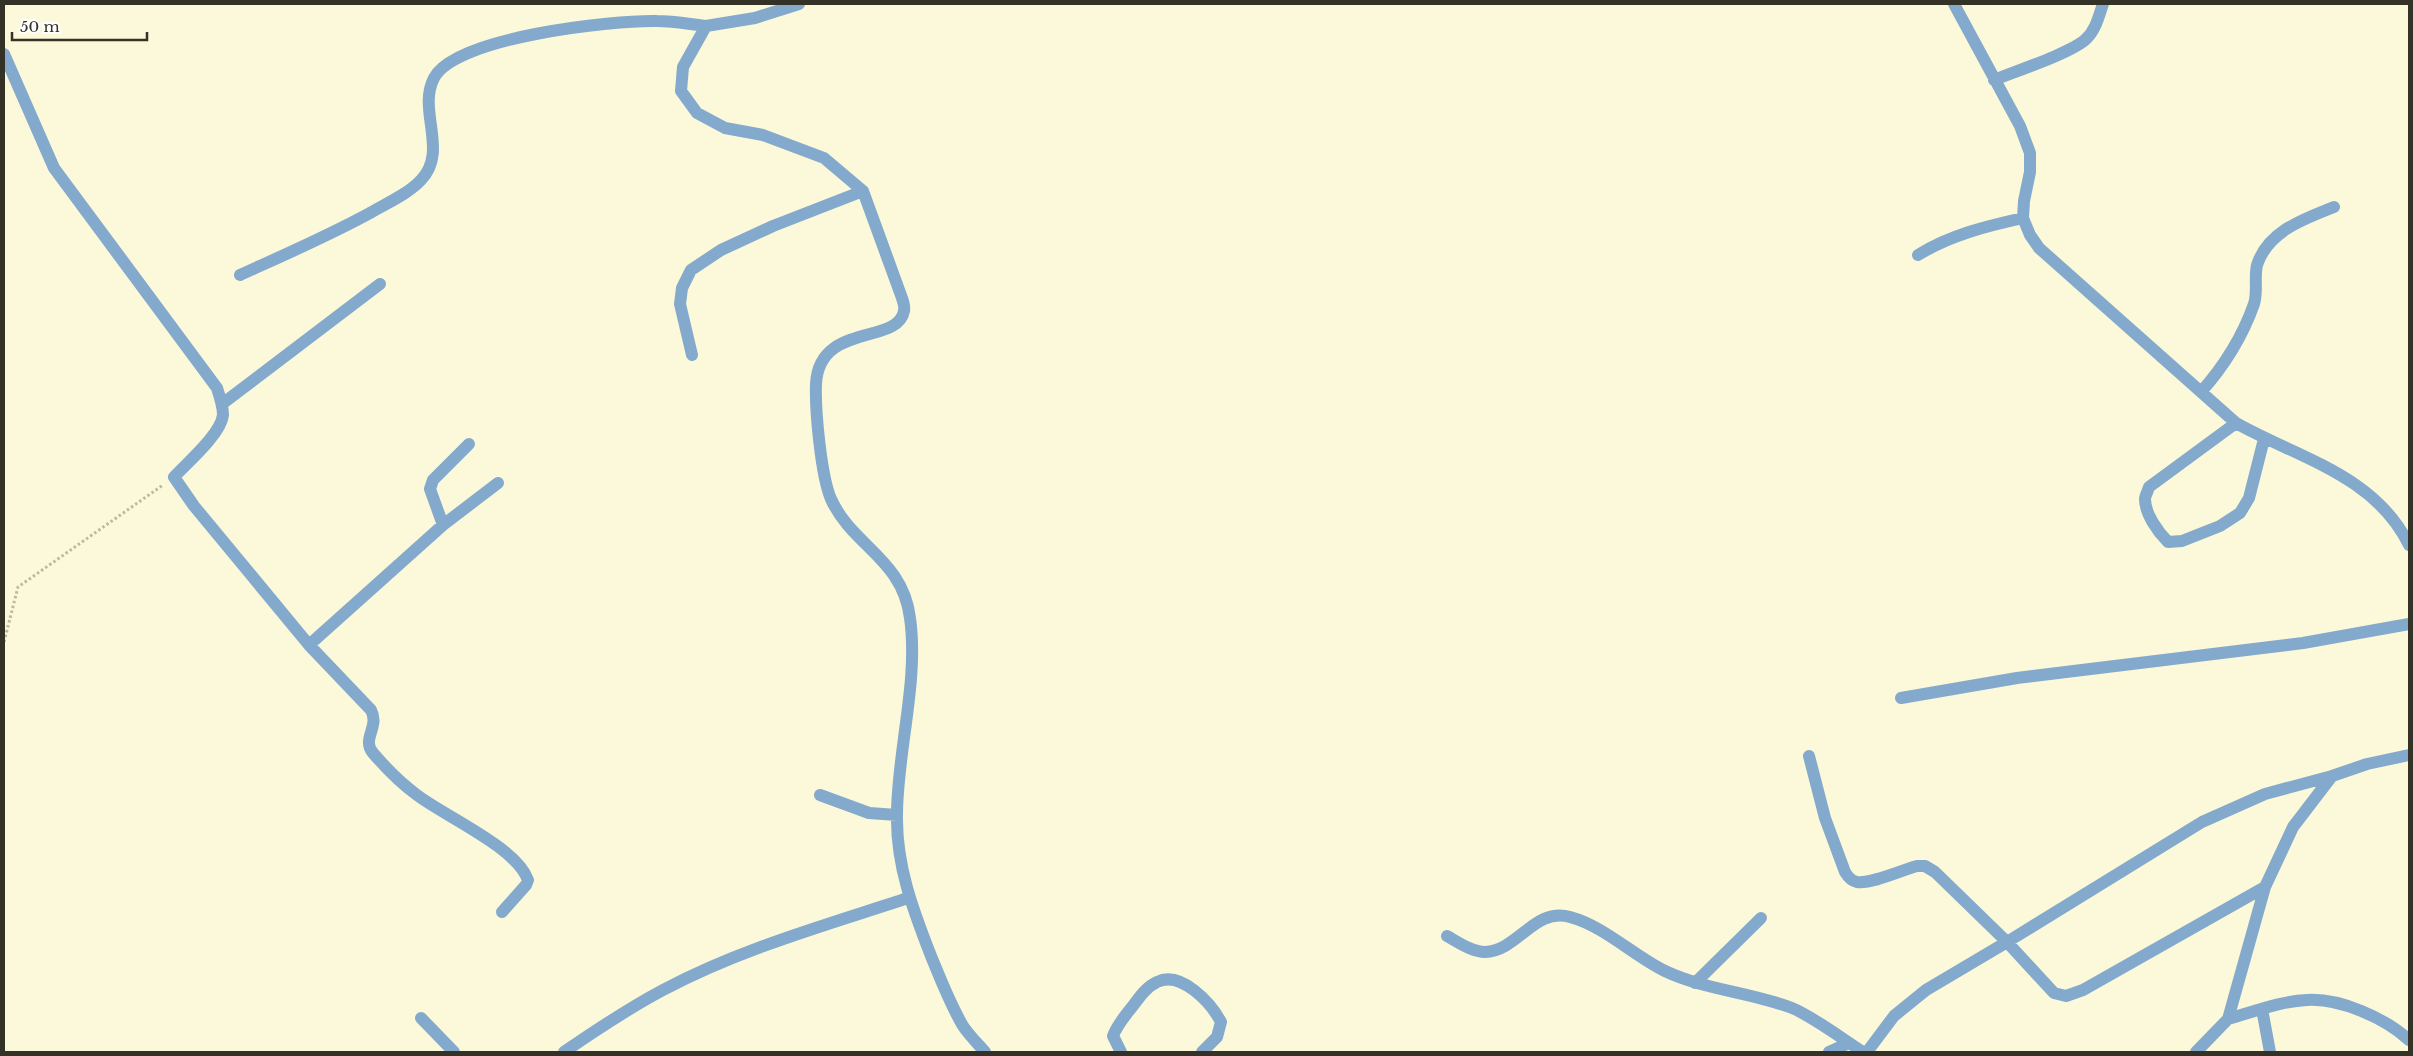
<svg xmlns="http://www.w3.org/2000/svg" width="2413" height="1056" viewBox="0 0 2413 1056" font-family="'Libre Baskerville',serif">
<style>
.lines{fill:none;stroke-linecap:round;stroke-linejoin:round}
.path{stroke:#bdb9a1;stroke-width:3;stroke-dasharray:2.5 2.5;stroke-linecap:butt}
.minor{stroke:#83a9cc;stroke-width:12}
</style>
<rect width="100%" height="100%" fill="#fcf8da"/>
<g class="lines">
<!-- path -->
<path class="path" d="M4 642 18 587 163 485"/>
<!-- minor -->
<path class="minor" d="M799 4 755 18 706 26 683 67 681 91 697 113 725 128 763 135 824 158 863 191 902 298C903 301 905 307 904 311 898 345 819 322 816 384 815 410 821 476 831 499 852 546 903 559 910 618 919 681 897 752 897 815 896 865 913 910 931 956 941 980 950 1004 963 1026 969 1035 978 1044 985 1052
M1954 4 2020 126 2030 153V172L2024 201 2023 218 2030 235 2039 248 2236 423C2298 458 2375 475 2409 545
M4 54 54 168 217 388C220 397 223 406 223 415 221 434 187 463 174 477L194 506 309 645 371 710C380 727 361 739 373 753 385 767 402 784 417 795 446 817 516 847 528 880L526 885 502 912
M1994 80C2016 71 2071 53 2086 39 2096 30 2099 15 2103 4
M1918 255C1950 235 1987 226 2023 218
M240 275C284 255 328 236 370 213 387 203 408 194 421 180 449 151 417 110 434 78 455 37 613 20 657 21 673 21 689 24 706 26
M692 355 680 304 682 288 691 270 721 250 773 226 863 191
M2201 392C2225 365 2242 338 2254 304 2258 292 2254 278 2257 265 2268 231 2304 219 2334 207
M222 404 380 284
M2236 423 2149 487C2148 491 2145 496 2145 499 2145 514 2158 532 2168 542L2182 541 2220 526 2240 513 2249 498 2264 439
M443 525 430 489 433 480 469 444
M309 645 443 525 498 483
M1901 698 2017 678 2303 643 2409 624
M1809 756 1825 818 1845 872C1848 877 1851 881 1857 882 1872 884 1902 870 1917 866H1925L1935 872 2007 942 2202 822 2265 794 2332 776
M820 795 869 813 897 815
M1447 936C1458 942 1472 952 1485 952 1518 951 1534 907 1570 917 1604 926 1634 956 1665 971 1705 990 1751 992 1792 1008 1812 1016 1844 1040 1863 1052
M1695 983 1761 918
M2262 1009 2270 1052
M421 1018 454 1052
M2228 1019C2253 1012 2281 1001 2307 1000 2340 998 2385 1018 2409 1040
M564 1052C596 1030 629 1008 663 990 740 949 826 925 908 898
M1121 1052 1113 1036C1117 1025 1125 1016 1132 1007 1139 998 1146 987 1157 982 1181 970 1211 1003 1221 1022L1217 1037 1202 1052
M1829 1052 1849 1043
M1867 1052 1894 1016 1926 990 2007 942 2054 993 2066 996 2083 990 2265 887
M2196 1052 2228 1019 2265 887 2293 827 2332 776 2367 764 2409 755"/>
</g>
<!-- border -->
<rect width="2413" height="1056" fill="none" stroke="#343227" stroke-width="10"/>
<!-- scale -->
<path d="M12 32v8h135v-8" fill="none" stroke="#343227" stroke-width="2.5"/>
<text x="20" y="32" font-size="15" fill="#343227" stroke="#ffffff" stroke-width="4" paint-order="stroke">50 m</text>
</svg>
